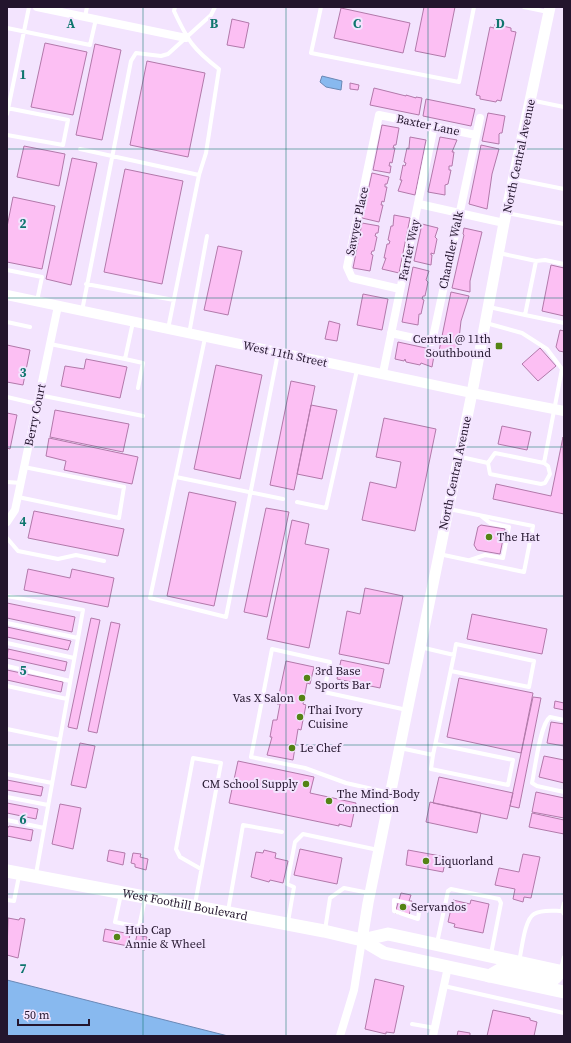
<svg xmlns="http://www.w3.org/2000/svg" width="571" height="1043" viewBox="0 0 571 1043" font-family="'Source Serif 4',serif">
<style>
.water{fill:#88b9ef;stroke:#6a88b5}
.building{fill:#fcbff3;stroke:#b279aa}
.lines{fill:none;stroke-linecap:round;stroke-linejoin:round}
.service{stroke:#fff;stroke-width:4}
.minor{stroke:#fff;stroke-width:8}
.tertiary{stroke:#fff;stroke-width:10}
.secondary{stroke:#fff;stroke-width:11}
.primary{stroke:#fff;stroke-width:13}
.grid{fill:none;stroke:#0f766e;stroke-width:1;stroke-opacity:0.55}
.poi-dot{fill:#548314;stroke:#f3e4fe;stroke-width:1.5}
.labels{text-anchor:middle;stroke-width:4;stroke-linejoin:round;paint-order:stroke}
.street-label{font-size:12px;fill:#23152d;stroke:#f3e4fe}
.poi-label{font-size:12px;fill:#23152d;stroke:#f3e4fe;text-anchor:start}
.grid-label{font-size:13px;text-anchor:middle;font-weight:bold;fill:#0f766e;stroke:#f3e4fe;stroke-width:4;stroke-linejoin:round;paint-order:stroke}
</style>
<rect width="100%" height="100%" fill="#f3e4fe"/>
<!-- water -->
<path class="water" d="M322 76 342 81 341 90 326 87 320 82Z
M7 980 228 1036H7Z"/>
<!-- building -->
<path class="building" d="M424 7H455L445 57 415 51Z
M341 8 410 23 403 53 334 38Z
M232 19 249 23 244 48 227 45Z
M495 24 511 28V31L516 32 501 101 497 100 496 102 480 99V96L476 95 490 27 494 28Z
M45 43 87 52 73 115 31 107Z
M95 44 121 50 102 140 76 135Z
M147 61 205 73 188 157 130 145Z
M350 83 359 85 358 90 350 89Z
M374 88 406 96V95L416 98V97L422 98 419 115 370 105Z
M426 99 475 109 471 126 423 116Z
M488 113 505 116 502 133H500L499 134V144L482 141Z
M382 125 399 128 396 145H394L393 148H395L392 163 390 162 389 166H391L390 173 373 170Z
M410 137 426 140 415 195 398 191 402 180H400L403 165 405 166 406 163 404 162 407 148 409 149V147Z
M440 137 457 140 452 152H454L452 166H449V170H451L448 184 445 185V195L428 192Z
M481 145 499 149 492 174 487 209 469 204Z
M24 146 65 154 59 186 17 177Z
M72 158 97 163 71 285 46 279Z
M125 169 183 181 162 284 104 272Z
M372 173 389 177 387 184H385V187H387L384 202 382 201 381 205H383L379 222 362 218Z
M13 197 55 206 42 269 7 262V227Z
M394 215 410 218 399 273 382 269 386 258H384L387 244H389L390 241 388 240 391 226H393Z
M362 223 379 226 378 233H376L375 236 377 237 374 251H372L371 254 373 255 370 271 353 268Z
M422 224 438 228 435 237 437 239 434 254 431 253V255H432L431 265 414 261Z
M464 228 482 232 470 281V292L452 288 464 235 463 234Z
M218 246 242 251 228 315 204 310Z
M551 265 564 268V316L542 311Z
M413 267 429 271 426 280 428 282 425 296H423L422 299 424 300 421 314H419L418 325 402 322Z
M451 292 469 296 461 321 457 356 439 351Z
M363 294 388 299 382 330 357 325Z
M329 321 340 324 337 341 325 339Z
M560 330 564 331V352L559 351 556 347Z
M398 342 435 350 432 367 421 363 420 365 406 362 405 359 404 361 395 359Z
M7 345 30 350 23 385 7 382Z
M540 348 556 366 538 381 522 364Z
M86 359 127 367 120 398 61 386 65 366 84 369Z
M216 365 262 375 240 479 194 469Z
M291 381 315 386 294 490 270 485Z
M311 405 337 410 322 479 297 474Z
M55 410 129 424 123 452 50 437Z
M7 413 17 415 10 449 7 448Z
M384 418 436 429 415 531 362 520 370 482 396 488 401 462 376 457Z
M502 426 531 432 527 450 498 444Z
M563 437 564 514 493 499 496 484 551 496Z
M49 438 138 457 132 484 64 470 66 461 46 456Z
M189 492 236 502 214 606 167 596Z
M266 508 289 512 267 617 244 612Z
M34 511 124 529 118 556 28 538Z
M292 520 309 524 305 544 329 549 309 648 267 639Z
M481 525 505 529 500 554 477 550 474 545 478 527Z
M28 569 70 578 72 569 114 578 108 607 24 590Z
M365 588 403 596 389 664 339 654 347 611 360 614Z
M7 603 75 617 72 632 7 618Z
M472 614 547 629 542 654 467 639Z
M91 618 100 620 77 729 68 727Z
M111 622 120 624 97 733 88 731Z
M7 627 71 641 68 650 7 637Z
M8 649 67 662 65 671 7 658Z
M341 660 384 669 380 688 337 679Z
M286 661 314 667 310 684 307 683 303 704 306 705 301 730 298 729 293 760 267 755 272 737H270L273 720H277L280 704H277Z
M7 670 63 682 61 692 7 680Z
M459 678 533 693 521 753 447 737Z
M533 697 541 698 519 808 510 806Z
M555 701 564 703V710L554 708Z
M551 722 564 724V746L547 743Z
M80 743 95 746 86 788 71 785Z
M544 756 564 760V783L539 777Z
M238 761 314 777 310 793 356 803 351 827 339 824V826L229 803Z
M439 777 513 793 507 819 433 803Z
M7 780 43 787 41 796 7 790Z
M536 792 564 798V818L532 812Z
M430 802 481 813 477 833 426 822Z
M7 803 38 809 36 819 7 813Z
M60 804 81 808 73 849 52 844Z
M532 813 564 820V834L529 827Z
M9 826 33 830 31 841 7 836V829Z
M300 849 342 858 337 884 294 875Z
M109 850 125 853 123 865 107 861Z
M264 850 276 853 275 858 288 861 283 883 270 880 269 882 251 877 256 852 263 853Z
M408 850 446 857 443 872 406 865Z
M133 853 141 854 140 857 148 859 146 870 135 867V864L131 863Z
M523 854 540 857 531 898 524 897 523 902 513 899 515 889 495 885 499 868 519 872Z
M401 893 411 895 409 901H412L409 916 395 913Z
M453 900 470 904 471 900 489 904 483 933 454 927 455 924 448 922Z
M8 918 19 920 20 918 25 919 18 958 7 955Z
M105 929 130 934 128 946 103 941Z
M137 935 147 937 145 950 134 948Z
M375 979 404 986 394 1033 386 1032V1034L365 1029Z
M493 1010 530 1018V1020L537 1022 534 1036H487Z
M458 1031 470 1033V1036H457Z"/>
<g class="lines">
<!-- service -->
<path class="service" d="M321 7 311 53 459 82 474 7
M524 7 548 12
M85 17 87 7
M7 28 90 45 96 19
M530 100 564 107
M7 108 68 120 63 145 7 135
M7 114 29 7
M80 149 199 175
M514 179 564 189
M507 213 564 224
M536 261 545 260 564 264
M7 270 42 277 37 301
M86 284 174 300
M489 307 525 315 536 261 499 253
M82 311 131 61 136 53 161 56 168 54 211 15 215 7
M525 315 564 323
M7 322 30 327
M486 323 522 333 547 349 562 369 544 463
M168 329 199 175 206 153 219 69C193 49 188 41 174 11L175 7
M189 334 207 236
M205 338 150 598 226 617 278 353
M50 344 125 359 133 322
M125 359 143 363 138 388
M39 395 143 416
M7 397 37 404
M461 457 488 463 490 474 541 484 545 483 550 474 548 466 544 463 495 453 488 463
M176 477 283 499
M7 482 21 483
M18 497 119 518 124 487 24 467
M297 502 326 508 357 370
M7 538 18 551 58 559 76 555 104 561
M439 554 524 572 533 526 449 509
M470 560 485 555 503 558 509 527 490 523 481 516
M7 596 83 610 36 874
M7 623 78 638
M7 643 74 658
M7 666 70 681
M451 671 529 687 534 661 456 644 454 655
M7 686 67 699
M564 720 550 717C540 724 535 769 532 783L537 786 564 792
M7 729 60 740
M400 748 433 755 454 655 420 647
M433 755 431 769 508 785 513 760 436 744
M7 774 52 783
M390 793 346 783 305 768 251 757 272 649 330 662 324 692 407 710
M7 797 48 805
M7 820 44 828
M121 894 115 922 139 927 145 899
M7 900 14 901 19 876
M394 900 420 906 418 919 394 911Z
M564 903 562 911 564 914
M195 904 221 763 193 758 176 849 180 857 201 869
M228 911 243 825 282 832
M288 922 294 887 287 884 295 842 303 834 378 850
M325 930 330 898 344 888 369 893
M437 943 448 891 451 889 499 899 501 903 491 954
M519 961C522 950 524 920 534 914 542 909 554 911 562 911
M561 969 564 957
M444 986 564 1013
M412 1024 435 1028"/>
<!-- minor -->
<path class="minor" d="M37 7 186 38
M419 204 504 223
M400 289 352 278 347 267 379 115 476 135
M391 333 432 342 480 118
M383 373 434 126
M7 522 15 510 58 306
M340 1036 354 990 362 940
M433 1036 448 967"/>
<!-- tertiary -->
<path class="tertiary" d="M7 295 472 393 564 411"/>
<!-- secondary -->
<path class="secondary" d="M362 940 368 903 472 393 504 223 550 7"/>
<!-- primary -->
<g class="primary">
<path id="s1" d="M7 871 324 931 362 940 384 953 564 992"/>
<path d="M362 940 388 934 564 972"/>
<path d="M489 976 501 969 549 978H555L561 971"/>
</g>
</g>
<!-- grid -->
<path class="grid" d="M143 7V1036M286 7V1036M428 7V1036M7 149H564M7 298H564M7 447H564M7 596H564M7 745H564M7 894H564"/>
<!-- markers -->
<g class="poi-dot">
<rect x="495" y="342" width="8" height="8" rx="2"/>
<circle cx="489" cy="537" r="4"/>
<circle cx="307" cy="678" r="4"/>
<circle cx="302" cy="698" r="4"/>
<circle cx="300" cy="717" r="4"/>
<circle cx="292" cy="748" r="4"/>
<circle cx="306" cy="784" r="4"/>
<circle cx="329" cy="801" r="4"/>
<circle cx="426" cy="861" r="4"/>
<circle cx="403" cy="907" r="4"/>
<circle cx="117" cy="937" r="4"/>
</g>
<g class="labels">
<!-- street labels -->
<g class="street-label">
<text transform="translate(428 125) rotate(12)" y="4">Baxter Lane</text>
<text transform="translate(519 156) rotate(-78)" y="4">North Central Avenue</text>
<text transform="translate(357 221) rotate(-78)" y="4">Sawyer Place</text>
<text transform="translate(409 250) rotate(-78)" y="4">Farrier Way</text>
<text transform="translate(451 250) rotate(-78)" y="4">Chandler Walk</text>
<text transform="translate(285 354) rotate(12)" y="4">West 11th Street</text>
<text transform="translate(35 415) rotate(-78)" y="4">Berry Court</text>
<text transform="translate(455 473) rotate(-78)" y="4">North Central Avenue</text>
<text dy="4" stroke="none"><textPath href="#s1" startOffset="181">West Foothill Boulevard</textPath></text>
</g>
<!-- poi labels -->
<g class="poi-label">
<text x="491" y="343" text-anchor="end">Central @ 11th<tspan x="491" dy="14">Southbound</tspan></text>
<text x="497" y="541">The Hat</text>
<text x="315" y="675">3rd Base<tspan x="315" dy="14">Sports Bar</tspan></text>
<text x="294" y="702" text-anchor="end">Vas X Salon</text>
<text x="308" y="714">Thai Ivory<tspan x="308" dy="14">Cuisine</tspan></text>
<text x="300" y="752">Le Chef</text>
<text x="298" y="788" text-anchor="end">CM School Supply</text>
<text x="337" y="798">The Mind-Body<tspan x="337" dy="14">Connection</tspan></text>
<text x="434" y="865">Liquorland</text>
<text x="411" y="911">Servandos</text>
<text x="125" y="934">Hub Cap<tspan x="125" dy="14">Annie &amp; Wheel</tspan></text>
</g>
</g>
<g class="grid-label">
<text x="71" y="28">A</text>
<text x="214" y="28">B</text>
<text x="357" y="28">C</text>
<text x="500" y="28">D</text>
<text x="23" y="79">1</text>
<text x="23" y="228">2</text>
<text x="23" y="377">3</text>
<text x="23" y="526">4</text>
<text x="23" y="675">5</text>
<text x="23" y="824">6</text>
<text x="23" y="973">7</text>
</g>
<!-- border -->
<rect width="571" height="1043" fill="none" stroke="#23152d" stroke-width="16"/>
<!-- scale -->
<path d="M18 1019v6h71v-6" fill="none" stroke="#23152d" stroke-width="2"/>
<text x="24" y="1019" font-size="12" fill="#23152d" stroke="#f3e4fe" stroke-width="3" paint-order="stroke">50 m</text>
</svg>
